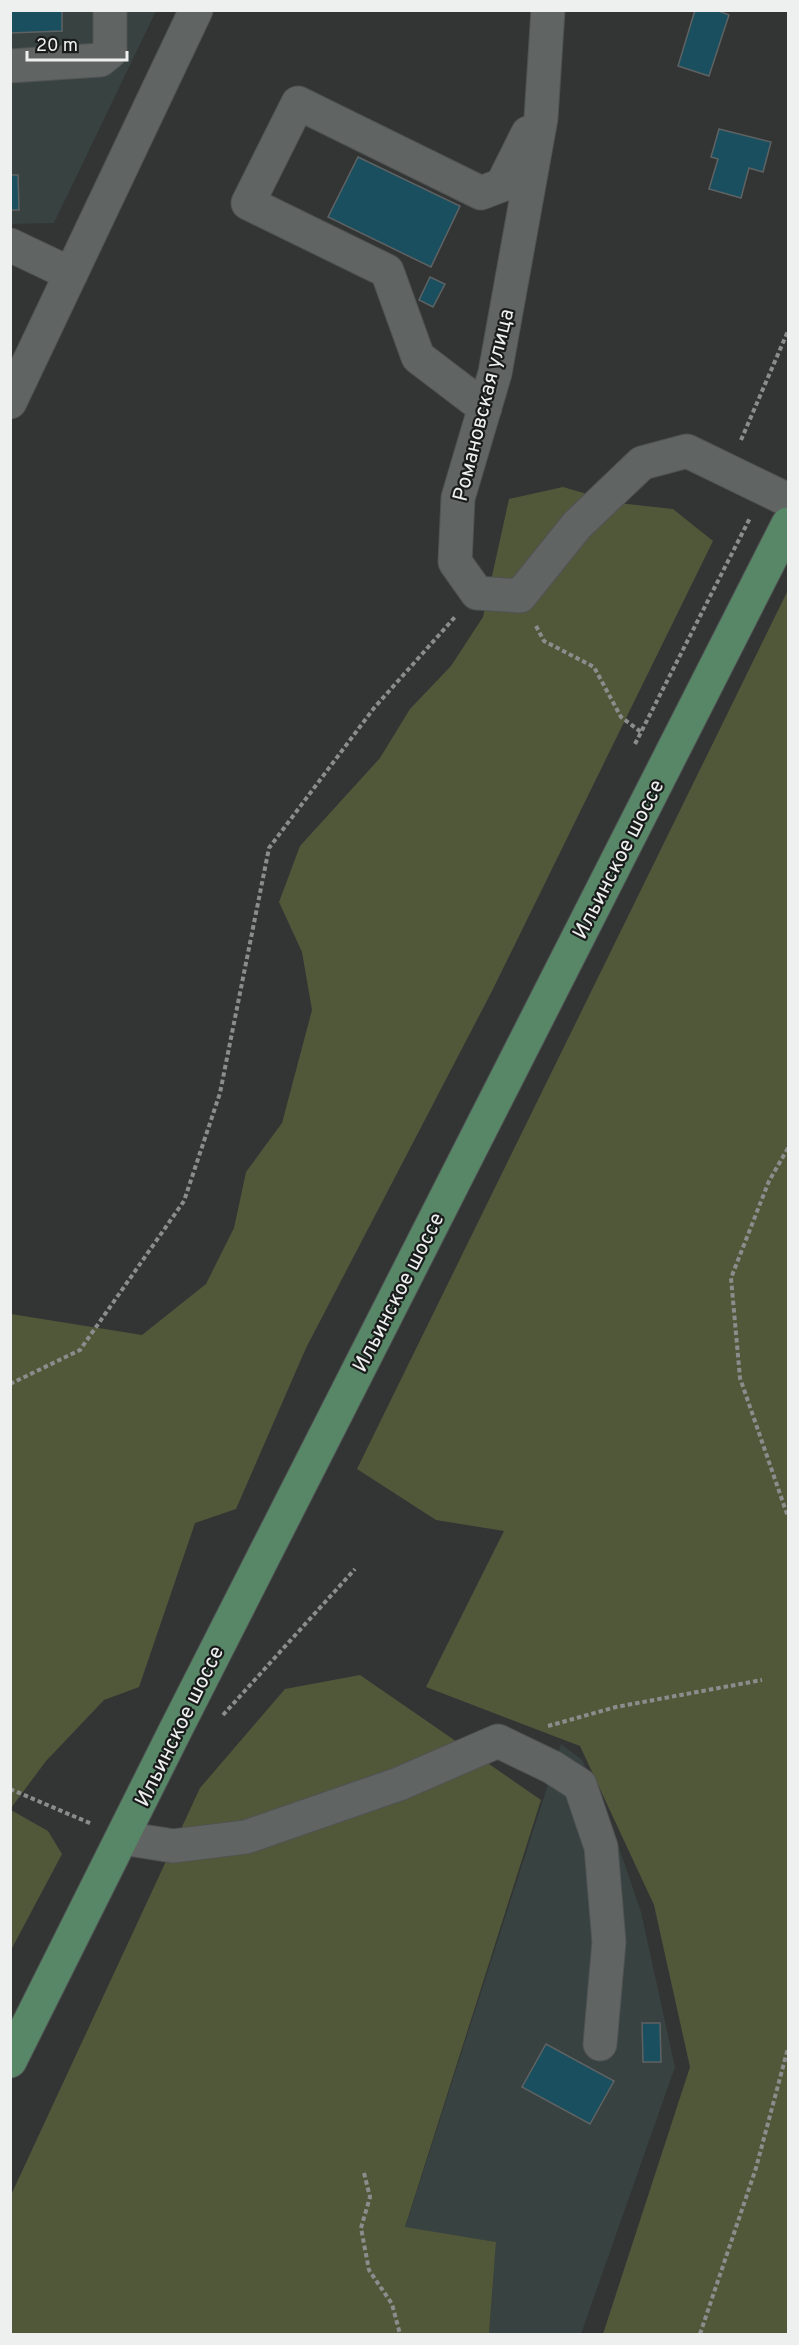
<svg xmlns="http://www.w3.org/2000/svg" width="799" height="2345" viewBox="0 0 799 2345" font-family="Overpass,sans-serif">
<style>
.built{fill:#384241}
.green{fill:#51583a}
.building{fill:#194f5f;stroke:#5f6263;stroke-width:1.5}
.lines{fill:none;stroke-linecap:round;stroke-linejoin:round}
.minor-casing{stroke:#505353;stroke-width:35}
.major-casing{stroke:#505353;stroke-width:35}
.path{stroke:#8a8d8c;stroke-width:4;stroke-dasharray:4.5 3;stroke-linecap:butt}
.minor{stroke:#606463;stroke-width:33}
.major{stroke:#588768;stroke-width:33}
.labels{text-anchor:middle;stroke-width:4.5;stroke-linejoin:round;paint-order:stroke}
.street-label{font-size:21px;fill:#eef0f0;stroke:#1a1c1c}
</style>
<rect width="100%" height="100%" fill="#323534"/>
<!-- built -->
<path class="built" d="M10 11H156L54 223 11 224Z
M561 1744 582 1760 604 1804 641 1912 675 2067 581 2334H489L496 2242 405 2228Z"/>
<!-- green -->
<path class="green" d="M563 487 618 503 673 509 713 541 492 991 306 1348 236 1509 195 1523 139 1687 104 1700 46 1761 11 1808V1314L142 1335 206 1284 234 1228 246 1172 282 1123 312 1010 302 952 279 902 300 846 380 758 410 709 451 666 483 617 509 499Z
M788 590V2334H603L690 2067 654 1905 580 1746 426 1687 504 1531 436 1520 357 1469Z
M360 1675 541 1800 405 2227 496 2242 489 2334H11V2195L200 1788 285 1689Z
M11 1810 48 1831 62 1854 11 1950Z"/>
<!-- building -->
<path class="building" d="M10 10H62V31L10 33Z
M695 10H716L729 15 709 76 678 66Z
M719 129 771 142 763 172 749 168 741 198 709 189 718 159 711 157Z
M358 157 460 206 431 267 328 217Z
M10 175H18L19 210H10Z
M430 277 445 284 433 307 419 300Z
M642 2023H660L661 2062H643Z
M546 2044 614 2081 590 2124 522 2087Z"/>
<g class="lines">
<!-- minor casing -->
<g class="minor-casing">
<path id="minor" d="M548 10 541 118 495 373 458 498 455 562 477 593 520 596 577 525 642 463 687 451 788 500
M10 66 100 60 110 52V10
M10 245 71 274
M10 402 196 10
M485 408 418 357 387 271 248 203 298 103 481 193 502 185 528 133
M123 1838 173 1846 246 1837 399 1784 498 1741 552 1767 580 1785 601 1847 609 1942 600 2044"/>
</g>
<!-- major casing -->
<g class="major-casing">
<path id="major" d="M10 2061 175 1731 788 524"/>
</g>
<!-- path -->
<path class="path" d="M741 440 788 331
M536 626 544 641 594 667 621 717 641 732
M635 744 750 518
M788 1148 769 1181 731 1278 740 1378 788 1517
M10 1384 80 1350 184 1201 220 1093 269 848 374 708 455 617
M223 1715 355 1569
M548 1726 616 1707 762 1680
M10 1789 92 1824
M364 2173 370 2197 361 2228 369 2270 392 2304 400 2334
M700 2334 756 2168 788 2048"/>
<!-- minor -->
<use href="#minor" class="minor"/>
<!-- major -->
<use href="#major" class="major"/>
</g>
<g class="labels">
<!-- street labels -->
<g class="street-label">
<text transform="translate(483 405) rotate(-76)" y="7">Романовская улица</text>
<text transform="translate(618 859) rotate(-63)" y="7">Ильинское шоссе</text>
<text transform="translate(398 1292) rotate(-63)" y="7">Ильинское шоссе</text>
<text transform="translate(179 1726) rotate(-64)" y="7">Ильинское шоссе</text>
</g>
</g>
<!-- border -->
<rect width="799" height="2345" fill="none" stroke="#eef0f0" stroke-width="24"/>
<!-- scale -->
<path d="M27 51v9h100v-9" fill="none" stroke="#eef0f0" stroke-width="3"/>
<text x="36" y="51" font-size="18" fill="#eef0f0" stroke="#1a1c1c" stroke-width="4.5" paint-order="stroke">20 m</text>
</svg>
